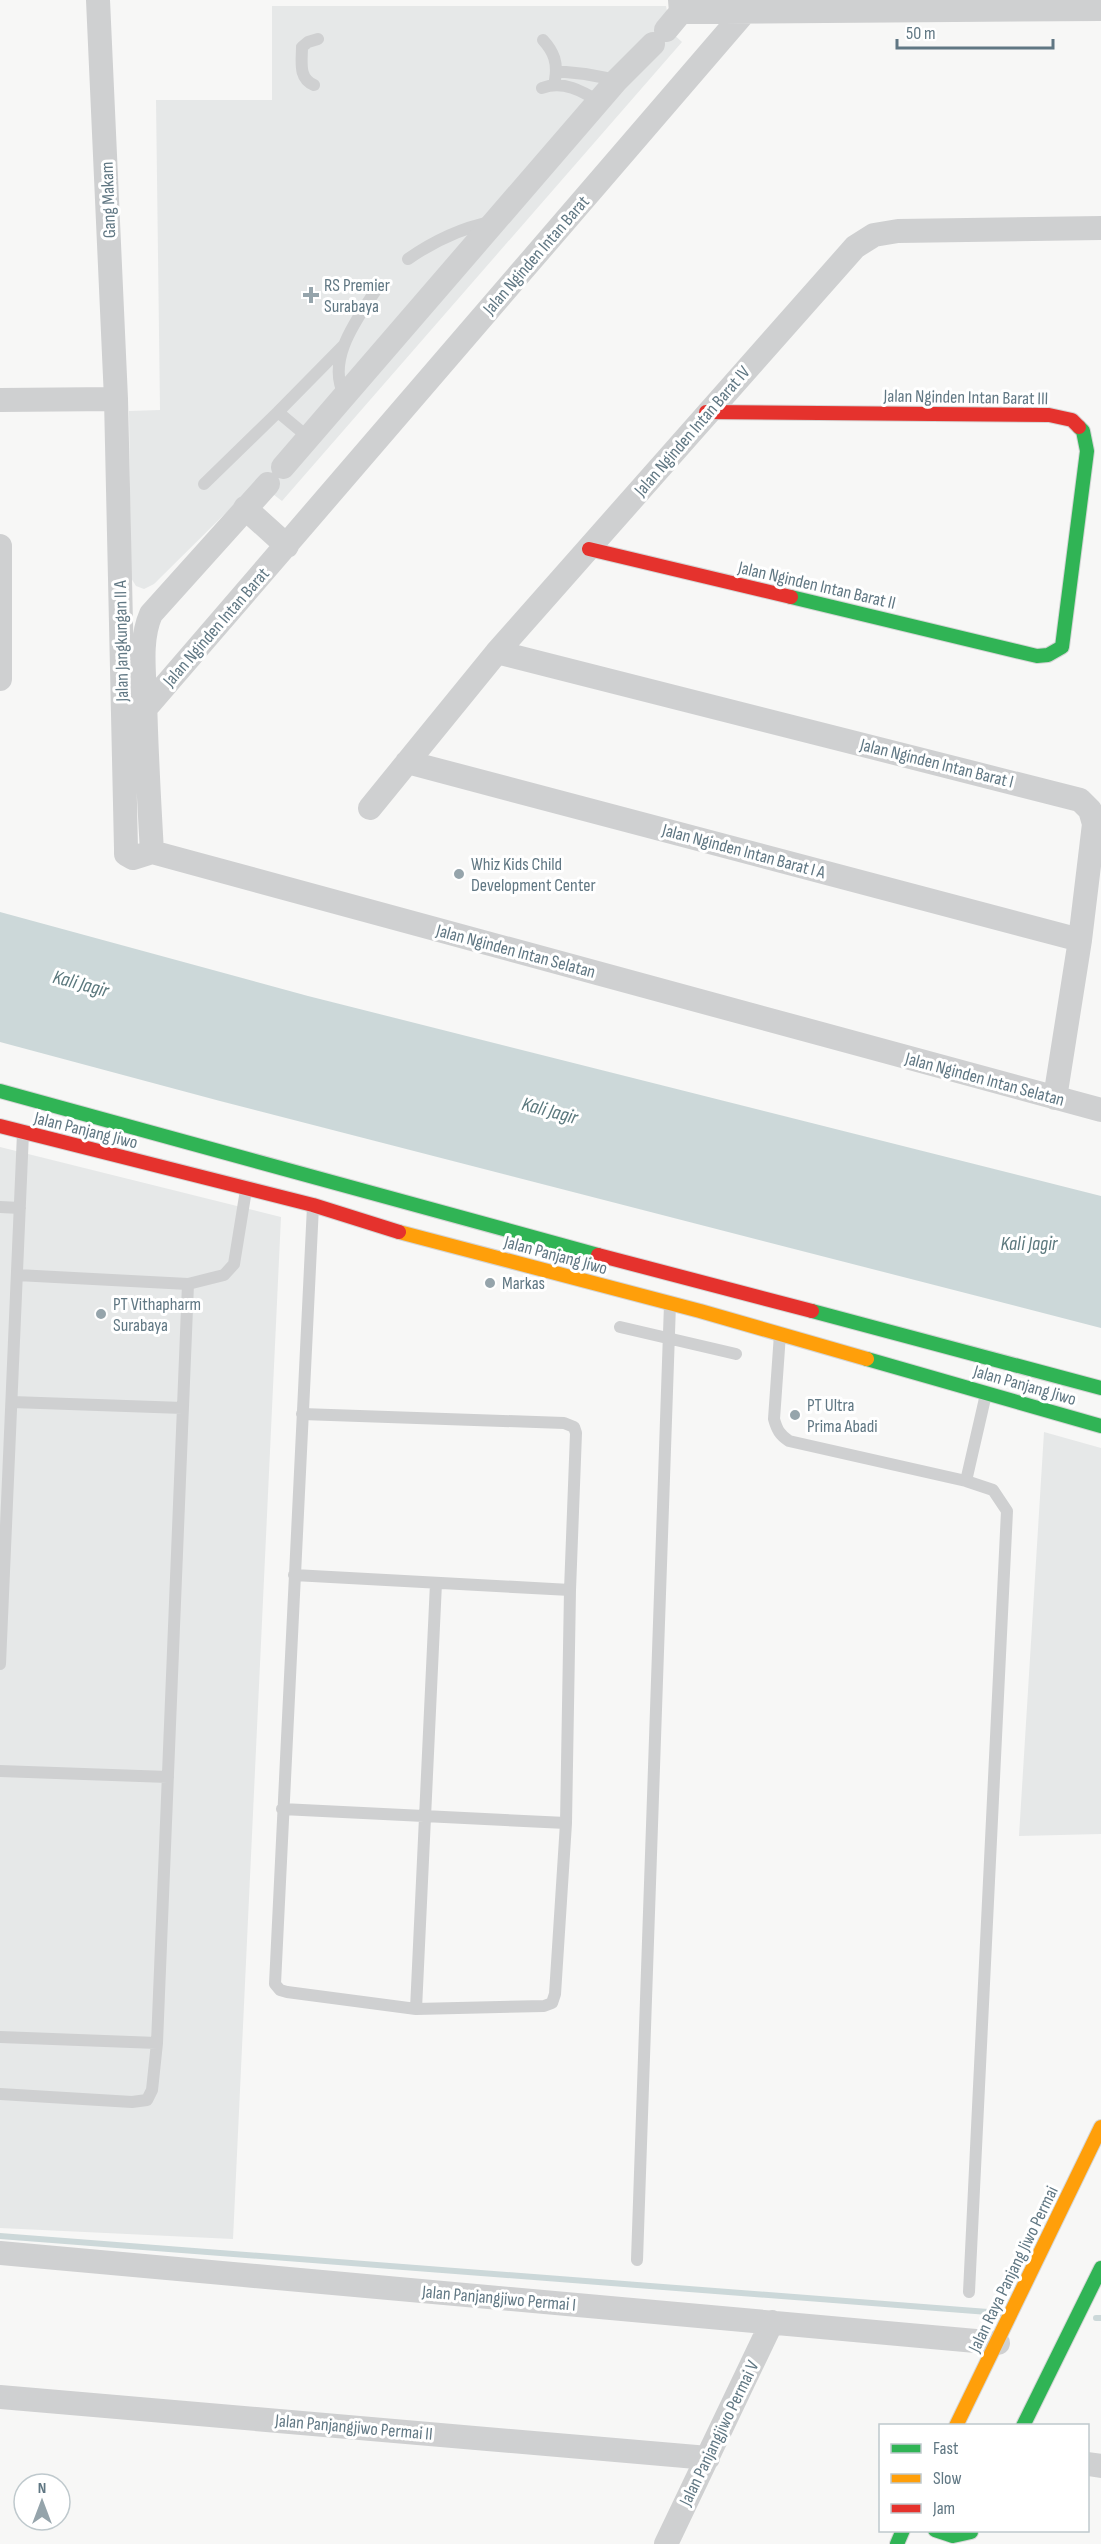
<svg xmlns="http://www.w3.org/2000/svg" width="1101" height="2544" viewBox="0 0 1101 2544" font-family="'Sofia Sans Condensed',sans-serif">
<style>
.built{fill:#e6e8e8}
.water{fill:#ccd8d9}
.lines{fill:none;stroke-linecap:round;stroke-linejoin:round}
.stream{stroke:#ccd8d9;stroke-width:6}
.fast-casing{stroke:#d4d5d5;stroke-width:16}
.slow-casing{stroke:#d4d5d5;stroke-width:16}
.jam-casing{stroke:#d4d5d5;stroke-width:16}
.lane{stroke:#cfd0d1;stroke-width:12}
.street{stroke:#cfd0d1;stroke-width:24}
.fast{stroke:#30b455;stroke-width:14}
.slow{stroke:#ff9f0a;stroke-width:14}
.jam{stroke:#e5322d;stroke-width:14}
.poi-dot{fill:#95a4ab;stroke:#fff;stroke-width:2}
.labels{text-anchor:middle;stroke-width:6;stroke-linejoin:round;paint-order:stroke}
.street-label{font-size:18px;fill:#607783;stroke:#fff}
.poi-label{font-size:18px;fill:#607783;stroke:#fff;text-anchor:start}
.water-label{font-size:20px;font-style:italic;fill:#5b787d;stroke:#fff}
</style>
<rect width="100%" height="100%" fill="#f7f7f6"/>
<!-- built -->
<path class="built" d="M272 6H666L667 11 659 21 682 42 282 501 257 482 154 584 144 589 136 586 131 578 129 411 160 410 156 100H272Z
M0 1147 281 1217 233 2239 0 2228Z
M1044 1432 1101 1448V1834L1019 1836Z"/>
<!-- water -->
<path class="water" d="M0 912 308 996 1101 1196V1328L220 1101 0 1042Z"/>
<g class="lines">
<!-- stream -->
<path class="stream" d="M0 2236 1001 2313
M1096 2318H1101"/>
<!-- fast casing -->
<g class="fast-casing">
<path id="fast" d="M791 597 1037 656 1048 655 1062 647 1087 451 1083 431 1079 427
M0 1091 598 1255
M812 1311 1101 1388
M867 1359 1101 1426
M1023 2426 1101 2268
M935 2530 953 2536 971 2532
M897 2544 903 2530"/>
</g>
<!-- slow casing -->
<g class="slow-casing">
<path id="slow" d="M399 1232 700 1311 867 1359
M956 2426 1101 2127"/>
</g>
<!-- jam casing -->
<g class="jam-casing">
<path id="jam" d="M706 412 1049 415 1072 420 1079 427
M589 549 791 597
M0 1126 313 1205 399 1232
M598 1255 812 1311"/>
</g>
<!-- lane -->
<path class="lane" d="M543 40C554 52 558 63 555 80
M556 71 585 74 617 80
M314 85C298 78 302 62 302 47L308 42 318 39
M542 88C563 80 582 91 600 102
M408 259C434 241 461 228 491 222
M345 396C325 361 357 319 376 290
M309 438 278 412 344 345
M204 484 278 412
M0 1207 20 1208
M17 1275 188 1284 224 1275 234 1264 246 1190
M620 1327 736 1354
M780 1334 774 1419C777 1430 780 1435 789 1441L966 1481 993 1490 1007 1511 969 2292
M12 1402 183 1408
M302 1414 564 1423 574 1427 576 1433 570 1590 566 1823 555 1994 552 2003 544 2006 416 2009 287 1992 280 1990 275 1984 313 1206
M966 1481 986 1394
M294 1575 570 1590
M0 1664 23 1133
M0 1771 168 1777
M282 1809 566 1823
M416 2009 436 1583
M0 2037 157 2043
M0 2094 132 2102 147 2100 152 2090 157 2043 188 1284
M637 2260 670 1304"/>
<!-- street -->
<path class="street" d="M98 0 116 399 126 849V854L133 858 152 852
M681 12 1101 9
M666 30 681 12 680 0
M0 400 116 399
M283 467 617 80 653 44
M245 508 287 546
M0 546V679
M497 652 1080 800 1090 810 1094 824 1080 940 1055 1098
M145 709 744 13
M407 762 1080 940
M370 808 497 652 855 247 874 235 898 231 1101 228
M152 852 1101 1110
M152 852C149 800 146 748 145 696 144 669 140 639 151 614L268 484
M0 2253 998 2343
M0 2397 708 2458
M1088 2464 1101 2466
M666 2544 772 2322"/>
<!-- fast -->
<use href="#fast" class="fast"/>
<!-- slow -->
<use href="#slow" class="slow"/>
<!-- jam -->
<use href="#jam" class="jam"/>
</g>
<!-- markers -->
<g class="poi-dot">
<path d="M308 286h6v6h6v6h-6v6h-6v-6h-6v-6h6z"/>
<circle cx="459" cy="874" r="6"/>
<circle cx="490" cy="1283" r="6"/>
<circle cx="101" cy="1314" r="6"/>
<circle cx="795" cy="1415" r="6"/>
</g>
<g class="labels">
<!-- street labels -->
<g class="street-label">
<text transform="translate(108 200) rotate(-92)" y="6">Gang Makam</text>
<text transform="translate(536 255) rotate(-49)" y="6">Jalan Nginden Intan Barat</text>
<text transform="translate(966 397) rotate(1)" y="6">Jalan Nginden Intan Barat III</text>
<text transform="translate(692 431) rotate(-49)" y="6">Jalan Nginden Intan Barat IV</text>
<text transform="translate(817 585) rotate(13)" y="6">Jalan Nginden Intan Barat II</text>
<text transform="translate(216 627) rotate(-49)" y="6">Jalan Nginden Intan Barat</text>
<text transform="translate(121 641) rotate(-91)" y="6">Jalan Jangkungan II A</text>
<text transform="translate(937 763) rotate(14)" y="6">Jalan Nginden Intan Barat I</text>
<text transform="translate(744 851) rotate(15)" y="6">Jalan Nginden Intan Barat I A</text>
<text transform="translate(516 951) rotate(15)" y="6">Jalan Nginden Intan Selatan</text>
<text transform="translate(985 1079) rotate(15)" y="6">Jalan Nginden Intan Selatan</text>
<text transform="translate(86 1130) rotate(14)" y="6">Jalan Panjang Jiwo</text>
<text transform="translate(556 1255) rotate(15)" y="6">Jalan Panjang Jiwo</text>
<text transform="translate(1025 1385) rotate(16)" y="6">Jalan Panjang Jiwo</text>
<text transform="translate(1013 2269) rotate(-64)" y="6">Jalan Raya Panjang Jiwo Permai</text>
<text transform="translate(499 2298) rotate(5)" y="6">Jalan Panjangjiwo Permai I</text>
<text transform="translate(354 2427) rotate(5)" y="6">Jalan Panjangjiwo Permai II</text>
<text transform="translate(719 2433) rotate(-64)" y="6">Jalan Panjangjiwo Permai V</text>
</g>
<!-- poi labels -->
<g class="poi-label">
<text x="324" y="291">RS Premier<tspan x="324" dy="21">Surabaya</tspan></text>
<text x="471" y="870">Whiz Kids Child<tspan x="471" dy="21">Development Center</tspan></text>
<text x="502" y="1289">Markas</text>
<text x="113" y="1310">PT Vithapharm<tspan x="113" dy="21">Surabaya</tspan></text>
<text x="807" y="1411">PT Ultra<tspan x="807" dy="21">Prima Abadi</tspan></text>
</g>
<!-- water labels -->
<g class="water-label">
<text transform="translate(81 983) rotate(15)" y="7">Kali Jagir</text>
<text transform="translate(550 1110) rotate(15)" y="7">Kali Jagir</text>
<text x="1029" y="1250">Kali Jagir</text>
</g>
</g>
<!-- legend -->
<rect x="879" y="2424" width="210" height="108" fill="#ffffff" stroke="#bfc9cd" stroke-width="1.5"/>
<rect x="891" y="2444" width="30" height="9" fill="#30b455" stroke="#bfc9cd" stroke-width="1.5"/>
<text x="933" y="2454" font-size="18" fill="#607783">Fast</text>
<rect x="891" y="2474" width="30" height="9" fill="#ff9f0a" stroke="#bfc9cd" stroke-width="1.5"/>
<text x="933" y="2484" font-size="18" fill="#607783">Slow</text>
<rect x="891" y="2504" width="30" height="9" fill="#e5322d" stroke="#bfc9cd" stroke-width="1.5"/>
<text x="933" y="2514" font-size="18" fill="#607783">Jam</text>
<!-- north arrow -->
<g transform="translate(42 2502)"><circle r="28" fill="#ffffff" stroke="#bfc9cd" stroke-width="1.5"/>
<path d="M0-4.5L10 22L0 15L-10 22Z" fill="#95a4ab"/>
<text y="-9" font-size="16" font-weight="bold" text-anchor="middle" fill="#607783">N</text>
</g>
<!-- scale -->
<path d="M897 39v9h156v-9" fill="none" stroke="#607783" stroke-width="3"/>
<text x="906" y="39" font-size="18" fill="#607783" stroke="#ffffff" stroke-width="4.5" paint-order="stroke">50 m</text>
</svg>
